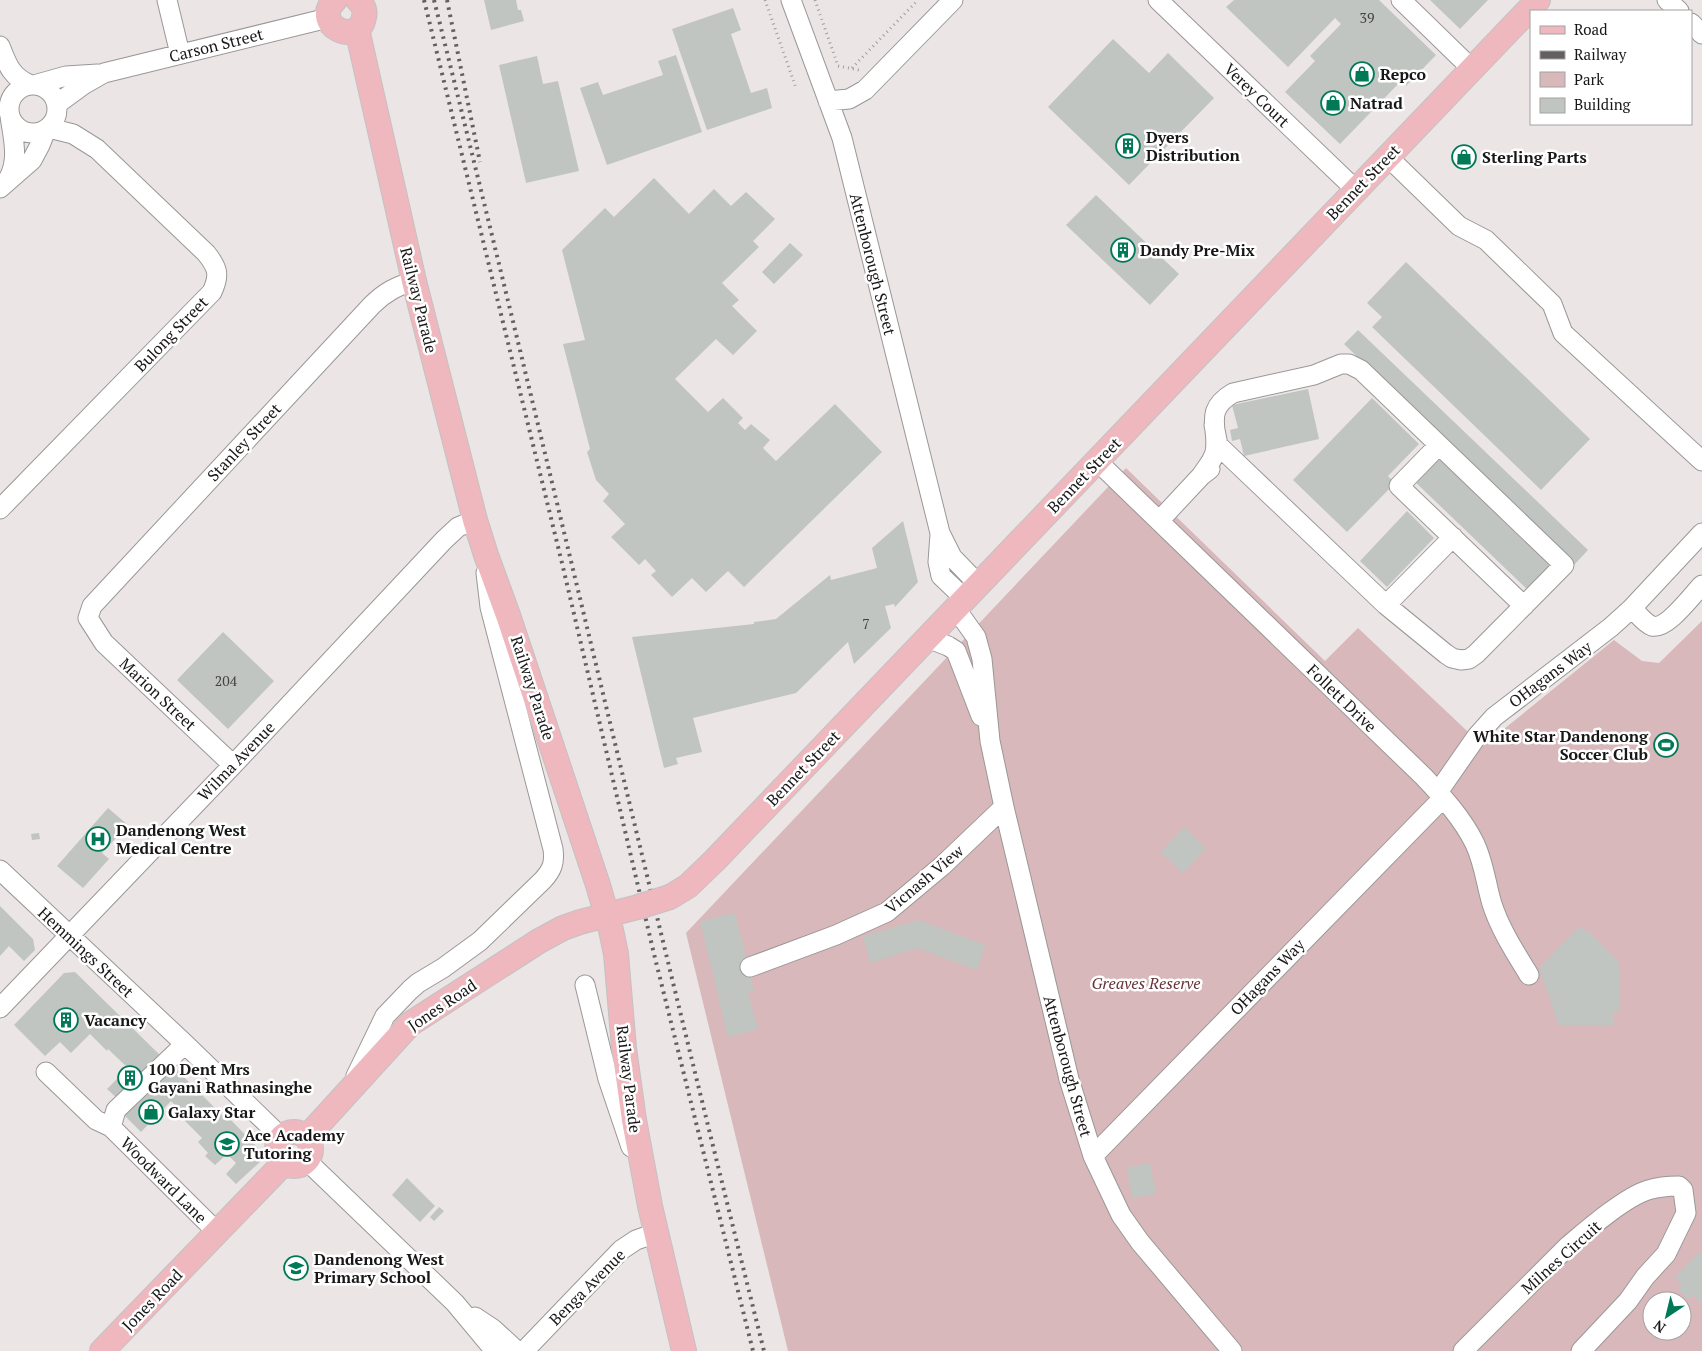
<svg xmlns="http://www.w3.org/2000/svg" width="1702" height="1351" viewBox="0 0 1702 1351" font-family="'PT Serif',serif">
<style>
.green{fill:#d8b8ba;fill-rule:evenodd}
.building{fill:#c0c5c2}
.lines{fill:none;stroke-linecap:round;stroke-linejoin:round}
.minor-casing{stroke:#9b9797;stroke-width:21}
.major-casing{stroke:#c3c2c2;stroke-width:26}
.path{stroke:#a19c9d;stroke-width:3;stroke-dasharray:1 4;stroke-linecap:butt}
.minor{stroke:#fff;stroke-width:19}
.major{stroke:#eeb8be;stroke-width:24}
.rail{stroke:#646061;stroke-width:4;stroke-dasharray:2.5 5;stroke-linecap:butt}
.major-bridge-casing{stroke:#c3c2c2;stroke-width:26;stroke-linecap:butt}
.major-bridge{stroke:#eeb8be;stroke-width:24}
.labels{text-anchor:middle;stroke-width:5;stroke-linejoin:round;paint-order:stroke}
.number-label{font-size:14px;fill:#424241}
.street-label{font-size:16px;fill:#181616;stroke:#fff}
.poi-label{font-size:16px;font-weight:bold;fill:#181616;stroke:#fff;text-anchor:start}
.park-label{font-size:16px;font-style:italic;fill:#67343a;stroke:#fff}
</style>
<rect width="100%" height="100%" fill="#ebe5e6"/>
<!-- green -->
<path class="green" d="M1126 468 1325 661 1358 628 1483 746 1614 640 1642 661 1659 663 1702 621V1351H788L686 933ZM1652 1301H1682V1331H1652Z"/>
<!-- building -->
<path class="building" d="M484 0H516L518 10H521L524 21 491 30Z
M1234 0H1379L1436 55 1406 86 1401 81 1340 144 1285 92 1315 61 1310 56 1341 24 1335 18 1288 67 1226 7Z
M1430 0H1488L1460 29Z
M733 8 741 30 731 34 751 93 767 88 772 108 707 130 672 29Z
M1113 39 1149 73 1168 53 1214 98 1129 185 1048 107Z
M676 55 702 132 607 165 580 88 598 82 603 95 663 75 658 61Z
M537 56 543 84 558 81 579 171 526 183 499 65Z
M654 178 689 214 714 189 731 206 746 192 775 219 753 241 759 247 722 283 739 300 732 306 757 331 733 355 716 339 675 379 708 412 723 398 743 418 738 423 745 430 751 424 770 440 763 448 776 461 835 404 882 452 744 587 728 571 706 592 692 578 672 597 651 575 656 571 645 559 639 565 611 537 625 524 603 501 609 494 596 480 587 452 590 449 563 344 585 340 562 250 605 208 614 217Z
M1096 195 1179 274 1150 305 1066 225Z
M790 243 803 255 774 284 762 272Z
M1406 262 1590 439 1541 490 1372 327 1382 317 1367 303Z
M1358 330 1588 550 1574 565 1344 344Z
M1308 389 1319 439 1244 456 1240 439 1232 441 1230 430 1238 428 1232 405Z
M1372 398 1419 444 1388 476 1395 483 1347 532 1293 480Z
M1434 454 1551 567 1529 591 1411 478Z
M1407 511 1434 538 1387 587 1360 561Z
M903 521 918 582 895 607 894 604 885 606 891 628 854 664 848 642 796 693 693 718 702 752 676 758 678 764 664 768 632 637 754 624V622L776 619 830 575 831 580 877 568 872 548Z
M223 632 274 681 228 729 177 680Z
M108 808 128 825 102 853 109 859 83 888 57 866Z
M1184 827 1206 848 1183 873 1161 852Z
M39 833 40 839 32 840 31 834Z
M0 906 33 939 35 950 24 961 9 946 0 956Z
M735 913 754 991 748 993 758 1029 728 1037 700 921Z
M919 920 985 945 977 970 917 948 870 963 863 936Z
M1579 927 1584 931 1586 929 1619 962 1620 1012H1613L1614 1025H1559L1539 968Z
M75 972 162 1057 120 1101 107 1089 128 1068 108 1049 107 1051 90 1034 71 1053 60 1042 45 1056 14 1025 64 973Z
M171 1064 223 1116 225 1114 261 1151V1161L236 1184 226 1174 236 1163 227 1154 215 1165 205 1156 208 1153 198 1142 202 1138 179 1115 182 1112 171 1101 141 1132 122 1113Z
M1150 1163 1156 1194 1132 1198 1127 1167Z
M407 1178 435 1206 420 1222 392 1195Z
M439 1207 444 1211 434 1221 430 1217Z
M1702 1250V1304L1693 1295 1689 1299 1678 1289 1682 1285 1675 1278Z"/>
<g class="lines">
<!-- minor casing -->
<g class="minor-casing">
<path id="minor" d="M167 0 180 54
M791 0 842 138 940 533 952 557 979 585
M1158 0 1356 190
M1401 0 1472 69
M1667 0 1679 11
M1691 23 1702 34
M0 46C7 64 11 77 31 85
M9 109a24 24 0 1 1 48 0a24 24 0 1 1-48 0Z
M34 85 66 76 98 74
M828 101 849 99 865 90 953 0
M57 104 83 85 104 73 328 18
M1388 157 1459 226 1486 240 1552 304 1563 333 1702 461
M7 181C20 161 13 138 10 116
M0 188 32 160 40 145 46 130
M1439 445 1399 486 1524 606
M1097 461 1424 777C1443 797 1463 819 1475 844 1484 863 1486 884 1492 904 1500 929 1515 952 1529 975
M1201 476C1206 468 1213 461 1215 452 1220 429 1202 411 1233 393L1314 375 1341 364H1349L1361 370 1564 565 1476 654 1469 659 1461 660 1452 658 1446 654 1386 605 1221 448 1218 445 1214 425
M0 509 212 292C220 275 218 268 206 253L97 149 73 134 49 128
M1159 521 1201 476 1210 469
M1702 533 1632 608C1638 614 1644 623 1652 626 1667 630 1692 595 1702 585
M940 534 938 562 941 576 965 599
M1386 605 1453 537
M956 609 976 637 982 659 990 741 1004 807 1069 1079 1093 1156 1121 1215 1140 1242 1232 1351
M927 638 948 646 956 651 981 716
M233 765 104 643 88 618 92 606 372 305C385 292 397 286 414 281
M1438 792 1477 736 1494 717 1611 627 1632 608
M0 870 185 1044 281 1137
M750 967 836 935 887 912 942 866 1004 807
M585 985 608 1079 631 1147
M0 1008 233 765 444 540 458 527 475 520
M185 1044 116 1110 111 1127 217 1232
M46 1072 96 1120 111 1127
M356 1076 385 1016 410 990 418 983 443 968 480 941 543 880C552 870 555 863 553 849L490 607 486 573
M1093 1156 1443 798
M306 1160 455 1303 495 1351
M475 1317 493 1329 517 1351
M524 1351 621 1250 636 1240 656 1233
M1463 1351 1568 1246C1587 1230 1625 1197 1648 1190 1658 1187 1669 1186 1679 1186L1683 1190 1686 1213 1666 1254 1645 1277 1628 1301 1581 1351"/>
</g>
<!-- major casing -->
<g class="major-casing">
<path id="major" d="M335 0C310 25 359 48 364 17 366 10 363 5 358 0
M357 29 414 281 475 520 486 555 509 618 598 885 611 930 616 954 624 1048 634 1120 650 1206 684 1351
M670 897 688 886 715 860 1538 0
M277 1149a17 17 0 1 1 34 0a17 17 0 1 1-34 0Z
M307 1137 410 1024 539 941 563 928 580 922 638 907
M102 1351 284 1163"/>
</g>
<!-- path -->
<path class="path" d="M765 0 796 88
M815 0 838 66 859 70
M852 68 918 0"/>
<!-- minor -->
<use href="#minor" class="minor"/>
<!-- major -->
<use href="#major" class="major"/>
<!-- rail -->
<path class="rail" d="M424 0 562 563 654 954 753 1351
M434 0C546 450 651 901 764 1351
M447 0 480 162"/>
<!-- major-bridge casing -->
<g class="major-bridge-casing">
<path id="major-bridge" d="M638 907 670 897"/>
</g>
<!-- major-bridge -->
<use href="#major-bridge" class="major-bridge"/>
</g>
<!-- icons -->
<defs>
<g id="shop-ring" transform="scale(1.25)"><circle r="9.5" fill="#fff" stroke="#007957" stroke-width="1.5"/><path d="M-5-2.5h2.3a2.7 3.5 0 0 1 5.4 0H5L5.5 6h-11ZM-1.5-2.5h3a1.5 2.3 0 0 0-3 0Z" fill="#007957"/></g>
<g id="building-ring" transform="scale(1.25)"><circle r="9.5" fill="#fff" stroke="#007957" stroke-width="1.5"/><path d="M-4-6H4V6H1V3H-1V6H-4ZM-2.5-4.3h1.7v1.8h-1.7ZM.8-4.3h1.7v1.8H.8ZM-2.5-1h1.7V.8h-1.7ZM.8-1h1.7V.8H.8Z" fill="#007957"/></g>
<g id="stadium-ring" transform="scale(1.25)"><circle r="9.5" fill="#fff" stroke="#007957" stroke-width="1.5"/><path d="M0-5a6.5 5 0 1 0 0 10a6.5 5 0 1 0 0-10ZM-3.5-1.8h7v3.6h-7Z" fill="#007957"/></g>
<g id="hospital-ring" transform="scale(1.25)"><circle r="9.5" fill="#fff" stroke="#007957" stroke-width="1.5"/><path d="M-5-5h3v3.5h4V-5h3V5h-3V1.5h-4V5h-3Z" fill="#007957"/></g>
<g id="university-ring" transform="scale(1.25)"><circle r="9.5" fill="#fff" stroke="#007957" stroke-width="1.5"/><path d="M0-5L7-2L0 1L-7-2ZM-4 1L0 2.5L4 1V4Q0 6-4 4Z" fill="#007957"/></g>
<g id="school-ring" transform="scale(1.25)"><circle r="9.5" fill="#fff" stroke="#007957" stroke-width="1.5"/><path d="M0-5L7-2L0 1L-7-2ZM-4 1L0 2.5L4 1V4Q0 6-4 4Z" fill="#007957"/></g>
</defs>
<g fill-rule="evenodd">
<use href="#shop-ring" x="1362" y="74"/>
<use href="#shop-ring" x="1333" y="103"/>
<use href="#building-ring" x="1128" y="146"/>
<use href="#shop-ring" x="1464" y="157"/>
<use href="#building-ring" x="1123" y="250"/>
<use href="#stadium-ring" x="1666" y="745"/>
<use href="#hospital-ring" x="98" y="839"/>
<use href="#building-ring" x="66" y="1020"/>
<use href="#building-ring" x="130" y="1078"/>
<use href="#shop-ring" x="151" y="1112"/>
<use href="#university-ring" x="227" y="1144"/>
<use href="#school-ring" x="296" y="1268"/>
</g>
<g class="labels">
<!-- number labels -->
<g class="number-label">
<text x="1367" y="23">39</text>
<text x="866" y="629">7</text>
<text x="226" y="686">204</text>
</g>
<!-- street labels -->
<g class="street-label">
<text transform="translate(216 45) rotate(-14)" y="6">Carson Street</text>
<text transform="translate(1257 95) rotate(44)" y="6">Verey Court</text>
<text transform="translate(1363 182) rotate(-46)" y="6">Bennet Street</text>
<text transform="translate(873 264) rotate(76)" y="6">Attenborough Street</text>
<text transform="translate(419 300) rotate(76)" y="6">Railway Parade</text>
<text transform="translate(171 334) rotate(-46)" y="6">Bulong Street</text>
<text transform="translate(244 442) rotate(-47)" y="6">Stanley Street</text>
<text transform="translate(1084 475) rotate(-46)" y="6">Bennet Street</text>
<text transform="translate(1550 674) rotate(-37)" y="6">OHagans Way</text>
<text transform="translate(533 688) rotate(72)" y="6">Railway Parade</text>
<text transform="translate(158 694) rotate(43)" y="6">Marion Street</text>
<text transform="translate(1342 698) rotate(44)" y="6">Follett Drive</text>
<text transform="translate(236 761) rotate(-46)" y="6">Wilma Avenue</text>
<text transform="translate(803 768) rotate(-46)" y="6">Bennet Street</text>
<text transform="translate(924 879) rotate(-40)" y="6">Vicnash View</text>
<text transform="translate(86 952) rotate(43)" y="6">Hemmings Street</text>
<text transform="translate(1267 977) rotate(-46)" y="6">OHagans Way</text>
<text transform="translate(442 1005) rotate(-34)" y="6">Jones Road</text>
<text transform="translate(1068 1066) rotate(75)" y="6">Attenborough Street</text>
<text transform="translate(629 1079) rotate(83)" y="6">Railway Parade</text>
<text transform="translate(164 1180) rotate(45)" y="6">Woodward Lane</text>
<text transform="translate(1561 1257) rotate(-42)" y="6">Milnes Circuit</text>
<text transform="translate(587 1287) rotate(-45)" y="6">Benga Avenue</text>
<text transform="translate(152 1300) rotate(-46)" y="6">Jones Road</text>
</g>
<!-- poi labels -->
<g class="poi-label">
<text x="1380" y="80">Repco</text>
<text x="1350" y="109">Natrad</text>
<text x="1146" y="143">Dyers<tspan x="1146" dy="18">Distribution</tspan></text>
<text x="1482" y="163">Sterling Parts</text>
<text x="1140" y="256">Dandy Pre-Mix</text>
<text x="1648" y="742" text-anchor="end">White Star Dandenong<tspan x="1648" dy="18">Soccer Club</tspan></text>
<text x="116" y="836">Dandenong West<tspan x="116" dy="18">Medical Centre</tspan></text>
<text x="84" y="1026">Vacancy</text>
<text x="148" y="1075">100 Dent Mrs<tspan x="148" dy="18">Gayani Rathnasinghe</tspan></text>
<text x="168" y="1118">Galaxy Star</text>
<text x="244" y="1141">Ace Academy<tspan x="244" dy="18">Tutoring</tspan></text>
<text x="314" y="1265">Dandenong West<tspan x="314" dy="18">Primary School</tspan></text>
</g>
<!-- park labels -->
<g class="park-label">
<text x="1146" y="989">Greaves Reserve</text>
</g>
</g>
<!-- legend -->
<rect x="1530" y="10" width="162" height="115" fill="#ffffff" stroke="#a3a2a2"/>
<rect x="1540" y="26" width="25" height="8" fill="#eeb8be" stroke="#a3a2a2"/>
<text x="1574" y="35" font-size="15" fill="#181616">Road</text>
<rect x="1540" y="51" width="25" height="8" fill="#646061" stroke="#a3a2a2"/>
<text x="1574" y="60" font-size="15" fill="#181616">Railway</text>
<rect x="1540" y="72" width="25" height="15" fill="#d8b8ba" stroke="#a3a2a2"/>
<text x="1574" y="85" font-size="15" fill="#181616">Park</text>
<rect x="1540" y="98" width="25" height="15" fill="#c0c5c2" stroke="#a3a2a2"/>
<text x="1574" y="110" font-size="15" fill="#181616">Building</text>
<!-- north arrow -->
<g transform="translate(1667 1316) rotate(215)"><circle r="24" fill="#ffffff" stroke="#a3a2a2"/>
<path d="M0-4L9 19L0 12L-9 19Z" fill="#007957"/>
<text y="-8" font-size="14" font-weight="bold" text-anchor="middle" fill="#181616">N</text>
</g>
</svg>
